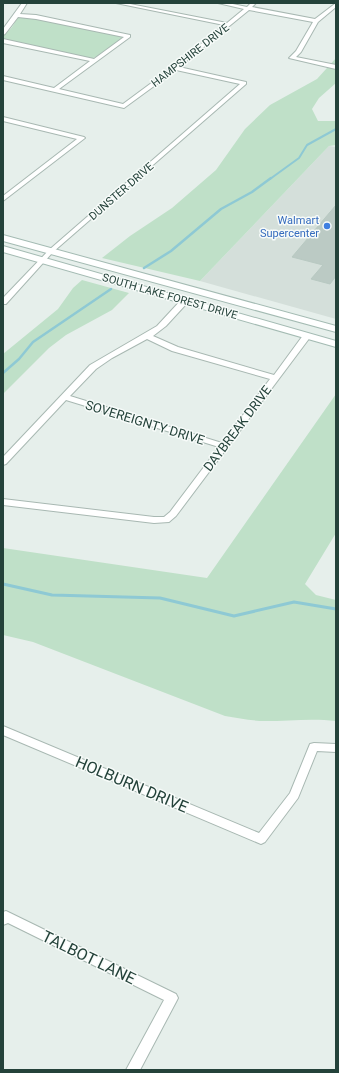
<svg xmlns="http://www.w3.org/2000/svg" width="339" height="1073" viewBox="0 0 339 1073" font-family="Roboto,sans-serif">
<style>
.built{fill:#d4dfda}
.green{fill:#bfe0c8}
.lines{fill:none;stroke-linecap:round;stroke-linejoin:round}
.stream-far2{stroke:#8ec9d4;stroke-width:2}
.stream-far1{stroke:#8ec9d4;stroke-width:2.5}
.stream{stroke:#8ec9d4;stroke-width:3}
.building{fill:#bbcac4;stroke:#b8c9c2}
.minor-casing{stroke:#a8b8b2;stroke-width:2}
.secondary-casing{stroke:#a4bbb3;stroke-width:2}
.minor{fill:#fff;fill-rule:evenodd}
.secondary{fill:#fff;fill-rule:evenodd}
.shop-dot{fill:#3f7fe0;stroke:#f7fbf9;stroke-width:1.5}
.labels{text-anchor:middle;stroke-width:3;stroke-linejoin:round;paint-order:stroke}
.far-street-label{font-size:11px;fill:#24423a;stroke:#f7fbf9}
.far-shop-label{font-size:11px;fill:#366cbe;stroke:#f7fbf9;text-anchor:end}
.street-label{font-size:13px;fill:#24423a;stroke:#f7fbf9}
.near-street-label{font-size:16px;fill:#24423a;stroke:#f7fbf9}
</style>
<rect width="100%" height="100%" fill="#e6efeb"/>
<!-- built -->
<path class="built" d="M329 146 336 147V319L200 281Z"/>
<!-- green -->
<path class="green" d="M21 16 30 17 124 36V38L101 53 102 54 91 59 3 40V35C10 31 15 24 17 17Z
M336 58V83L319 98 312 109 318 121H336V145L329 146 200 281 102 258 130 236 172 208 216 170 245 129 270 105 317 79Z
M82 280 129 293 112 310 66 335 49 348 3 394V354L58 309 73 288Z
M336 394V533L305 584 316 595 336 600V721C312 718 289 721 265 721 251 721 238 718 225 716L33 642 3 635V548L207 578Z"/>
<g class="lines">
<!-- stream-far2 -->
<path class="stream-far2" d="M270 179 299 158 307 145 336 129"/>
<!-- stream-far1 -->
<path class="stream-far1" d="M144 268 171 251 221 209 252 192 271 178
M3 373 19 359 33 342 111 289"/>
<!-- stream -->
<path class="stream" d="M3 584 52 595 160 598 234 616 294 602 336 609"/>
</g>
<!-- building -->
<path class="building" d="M336 205V276L330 284 311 279 323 265 292 257Z"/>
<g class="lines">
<!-- minor casing -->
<g class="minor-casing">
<path id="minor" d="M22 3H27L20 14 36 15 130 35V37L59 89 123 104 173 67 224 25 116 3H125L227 23 244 9 218 3H228L247 7 251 3H256L252 7 315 19 336 3V7L318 22 301 52 296 57 336 65V69L289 58 296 51 313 22 249 10 179 67 246 82V84L53 252 6 304H3V298L49 250 240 84 176 70 124 108 3 80V76L54 88 90 61 3 43V39L94 59 124 37 36 19 18 17 5 34 3 35V29Z
M3 117 84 137 85 138 3 201V196L77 139 3 121Z
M182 299H188L189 301 166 326 153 336 178 347 274 375 304 334H307L311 336 176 516 169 522 154 523 3 505V499L154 517H164L170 512 219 447 66 400 6 464 3 465V457L90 365 157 326ZM147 339 172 351 270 379 222 443 70 396 96 369 112 358Z
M3 726 259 833 290 793 310 744 314 743 336 744V752L317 751 298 798 265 842 261 844 3 735Z
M6 911 176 994 178 998 176 1002 140 1070H126L164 1000 8 923 3 925V912Z"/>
</g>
<!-- secondary casing -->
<g class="secondary-casing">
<path id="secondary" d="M3 235 336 326V332L3 241Z
M3 246 336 341V347L3 252Z"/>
</g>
<!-- minor -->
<use href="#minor" class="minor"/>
<!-- secondary -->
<use href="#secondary" class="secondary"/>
</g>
<!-- markers -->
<circle class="shop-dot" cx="327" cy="226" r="4"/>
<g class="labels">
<!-- far-street labels -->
<g class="far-street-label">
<text transform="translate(190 55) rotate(-38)" y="4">HAMPSHIRE DRIVE</text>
<text transform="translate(121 191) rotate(-41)" y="4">DUNSTER DRIVE</text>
<text transform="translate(170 296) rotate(16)" y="4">SOUTH LAKE FOREST DRIVE</text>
</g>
<!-- far-shop labels -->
<g class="far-shop-label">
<text x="319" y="224">Walmart<tspan x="319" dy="13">Supercenter</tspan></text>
</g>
<!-- street labels -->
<g class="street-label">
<text transform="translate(145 422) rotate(17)" y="5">SOVEREIGNTY DRIVE</text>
<text transform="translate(237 428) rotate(-53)" y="5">DAYBREAK DRIVE</text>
</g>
<!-- near-street labels -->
<g class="near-street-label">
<text transform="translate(132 784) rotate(23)" y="6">HOLBURN DRIVE</text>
<text transform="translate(89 957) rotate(26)" y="6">TALBOT LANE</text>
</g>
</g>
<!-- border -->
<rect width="339" height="1073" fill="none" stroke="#24423a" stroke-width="8"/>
</svg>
